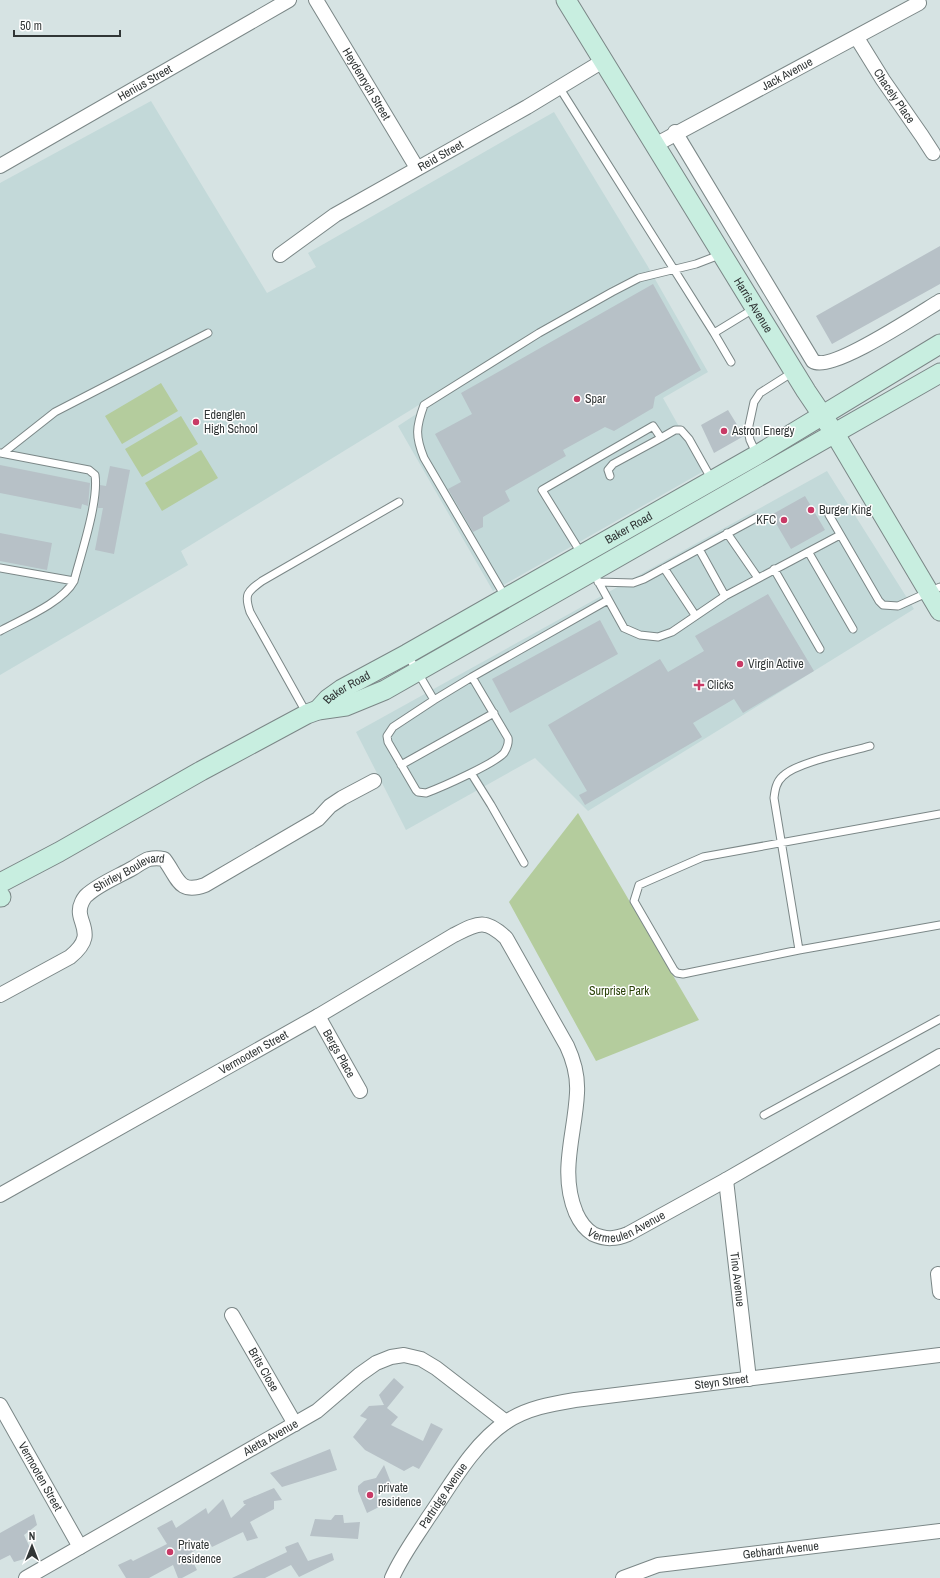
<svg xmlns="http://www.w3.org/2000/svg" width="940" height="1578" viewBox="0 0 940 1578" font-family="'Archivo Narrow',sans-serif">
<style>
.built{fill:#c3d9d9}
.green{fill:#b4cc9d}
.building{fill:#b7c1c7}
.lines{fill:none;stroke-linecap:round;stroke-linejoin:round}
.lane-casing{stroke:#7b8787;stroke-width:9}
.street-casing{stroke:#7b8787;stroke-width:16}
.secondary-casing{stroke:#7b8787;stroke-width:21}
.lane{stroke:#fff;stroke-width:7}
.street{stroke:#fff;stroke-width:14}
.secondary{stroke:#c8eee0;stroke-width:19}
.poi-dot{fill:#c83a66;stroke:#fff;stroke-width:1.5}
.labels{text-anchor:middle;stroke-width:3;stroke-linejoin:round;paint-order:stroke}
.street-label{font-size:12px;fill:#313636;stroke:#fff}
.poi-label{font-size:12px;fill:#313636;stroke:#fff;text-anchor:start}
.park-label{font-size:12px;fill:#2c430b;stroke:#fff}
</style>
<rect width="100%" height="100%" fill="#d6e3e3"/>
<!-- built -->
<path class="built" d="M151 101 267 293 316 267 308 253 554 112 647 265 708 372 663 398 704 471 493 591 398 426 624 279 181 551 188 565 0 675V183Z
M827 471 914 609 588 811 535 758 406 830 356 732Z"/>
<!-- green -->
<path class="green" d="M161 383 178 411 122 444 105 416Z
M181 416 198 444 142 477 125 449Z
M201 450 218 478 162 511 145 483Z
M578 813 699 1020 596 1061 509 902Z"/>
<!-- building -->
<path class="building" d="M940 246V284L832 344 816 316Z
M653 284 701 370 655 397 653 408 614 431 605 427 563 450 566 456 505 491 510 501 483 517V527L473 532 448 489 461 482 435 434 472 414 461 393Z
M728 410 744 436 714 453 701 425Z
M0 465 90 483 88 506 82 504 81 509 0 493Z
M110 466 130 470 114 554 95 550 103 508H98L100 485 106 486Z
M805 496 825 530 791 549 771 515Z
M0 533 52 543 47 570 0 561Z
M768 594 814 671 743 713 734 699 693 723 702 737 585 805 579 795 587 791 548 725 660 659 668 672 704 651 695 636Z
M600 620 618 654 510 713 492 679Z
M394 1378 404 1387 387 1408 398 1417 391 1425 423 1441 431 1423 443 1429 419 1469 413 1466 404 1471 365 1450 353 1437 367 1419 360 1416 369 1406 384 1405 379 1395Z
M330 1449 337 1470 282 1487 270 1473Z
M384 1465 393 1488 376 1493 379 1507 367 1513 358 1491V1486L364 1481 376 1478Z
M274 1488 282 1500 274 1501V1509L250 1522 258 1538 247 1541 243 1532 212 1547 209 1542 189 1554 197 1570 182 1578H178L173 1565 149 1578H126L118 1565 131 1559 133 1561 167 1544 157 1528 172 1520 176 1528 206 1508 208 1514 223 1499 231 1518 246 1504H244L243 1501Z
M34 1514 37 1525 24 1535 34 1556 14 1562 10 1555 0 1560V1533Z
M335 1515H343L344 1523 360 1522 358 1539 310 1536 315 1519 331 1520Z
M298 1542 308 1561 332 1553 334 1560 299 1577 291 1565 265 1578H232L287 1552 285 1547Z"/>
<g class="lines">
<!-- lane casing -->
<g class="lane-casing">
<path id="lane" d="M559 87 714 333
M731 362 714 333 755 308
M661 438 675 430H681L689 439 712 480
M0 453 89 470 95 475C99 501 81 554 74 581 62 603 22 619 0 631
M3 453 55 412 208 333
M757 455 750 440 748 430 754 402 760 393 793 372
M829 515 879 601 883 605 898 606 940 587
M727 533 758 578
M699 549 725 596
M581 553 542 490 653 426 661 438 613 464 608 470 610 476
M809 553 853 629
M0 568 74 581
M664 568 695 615
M774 569 820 649
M593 572 624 628 640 635 658 637 672 632 725 596 840 535
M598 582 633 583 644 579 756 518
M506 598 424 458C415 436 416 427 424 405L539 333 612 292 639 278 696 264 722 254
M407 654 434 700 393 727 387 736 388 742 416 790 418 792 426 793C442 787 494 764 504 753 507 748 509 743 508 738L472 677
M434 700 472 677 608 600
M307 714 250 612C244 594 247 592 262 581L399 502
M401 765 494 713
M471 773 491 805 524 863
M940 814 703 857 639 885 634 901 674 970 677 973 683 974 799 950 940 925
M799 950 774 798C775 790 776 782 783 776 797 762 850 752 870 746
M764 1115 940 1019"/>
</g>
<!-- street casing -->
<g class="street-casing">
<g id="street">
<path id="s1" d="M316 0 417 168"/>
<path id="s2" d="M857 38 883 80 922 136 933 153"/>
<path d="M675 132 813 361C831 373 920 313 940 301"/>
<path id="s3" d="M655 145 919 3"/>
<path id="s4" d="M0 166 289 0"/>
<path id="s5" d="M280 255 335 215 527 107 603 61"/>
<path id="s6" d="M0 995 70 957C101 932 72 922 82 902 83 900 85 896 87 895 99 884 119 876 133 868 138 865 143 861 149 859 154 858 159 858 164 859 178 877 178 895 205 885L318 819 330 806 342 798 374 781"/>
<path id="s7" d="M318 1016 360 1091"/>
<path id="s8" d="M726 1180 749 1379"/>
<path id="s9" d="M0 1195 318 1016 454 935C478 923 485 918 506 938L567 1046C574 1061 578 1076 577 1093 575 1135 559 1172 576 1213 580 1222 585 1229 593 1234 606 1240 616 1239 628 1234L726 1180 940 1056"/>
<path d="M938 1274 940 1292"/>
<path id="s10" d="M232 1315 295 1424"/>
<path id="s11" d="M0 1405 80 1547"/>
<path id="s12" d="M26 1578 317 1411 359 1375 376 1363 391 1357 404 1355 421 1359 436 1368 506 1422"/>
<path id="s13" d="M392 1578C401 1557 416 1537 428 1518 451 1485 472 1445 506 1422 527 1408 551 1404 575 1400L940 1355"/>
<path id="s14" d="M623 1578 658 1565 940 1531"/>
</g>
</g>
<!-- secondary casing -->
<g class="secondary-casing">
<g id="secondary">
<path id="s15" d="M566 0 806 391 835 434 940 611"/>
<path id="s16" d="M318 710 328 699 342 689 407 654 757 455 940 344"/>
<path d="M0 883 59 852 201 771 307 714 318 710 346 706 385 690 940 373"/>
<path d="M0 897H1"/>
</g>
</g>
<!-- lane -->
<use href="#lane" class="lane"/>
<!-- street -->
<use href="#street" class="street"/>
<!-- secondary -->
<use href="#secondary" class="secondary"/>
</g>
<!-- markers -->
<g class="poi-dot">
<circle cx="577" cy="399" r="4"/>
<circle cx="196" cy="422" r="4"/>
<circle cx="724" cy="431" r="4"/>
<circle cx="811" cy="510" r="4"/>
<circle cx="784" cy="520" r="4"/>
<circle cx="740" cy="664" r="4"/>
<path d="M697 679h4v4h4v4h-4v4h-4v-4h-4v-4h4z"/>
<circle cx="370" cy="1495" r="4"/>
<circle cx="170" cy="1552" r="4"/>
</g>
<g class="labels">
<!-- street labels -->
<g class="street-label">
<text dy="4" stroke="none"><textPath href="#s3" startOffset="150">Jack Avenue</textPath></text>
<text dy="4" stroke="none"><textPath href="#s4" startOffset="167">Henius Street</textPath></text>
<text dy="4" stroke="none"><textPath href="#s1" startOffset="98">Heydenrych Street</textPath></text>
<text dy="4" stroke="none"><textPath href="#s2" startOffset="69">Chacely Place</textPath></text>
<text dy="4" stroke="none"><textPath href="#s5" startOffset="189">Reid Street</textPath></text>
<text dy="4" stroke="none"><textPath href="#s15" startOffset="358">Harris Avenue</textPath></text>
<text dy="4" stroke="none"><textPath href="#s16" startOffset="361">Baker Road</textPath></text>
<text dy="4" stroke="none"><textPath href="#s16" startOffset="37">Baker Road</textPath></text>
<text dy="4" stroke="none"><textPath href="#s6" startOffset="198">Shirley Boulevard</textPath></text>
<text dy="4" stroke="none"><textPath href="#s9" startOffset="291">Vermooten Street</textPath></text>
<text dy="4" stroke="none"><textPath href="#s7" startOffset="43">Bergs Place</textPath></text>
<text dy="4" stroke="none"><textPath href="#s9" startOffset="939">Vermeulen Avenue</textPath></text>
<text dy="4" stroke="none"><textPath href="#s8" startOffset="100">Tino Avenue</textPath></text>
<text dy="4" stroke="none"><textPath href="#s10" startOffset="63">Brits Close</textPath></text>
<text dy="4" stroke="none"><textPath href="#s13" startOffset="415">Steyn Street</textPath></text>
<text dy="4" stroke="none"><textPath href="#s12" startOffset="282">Aletta Avenue</textPath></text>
<text dy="4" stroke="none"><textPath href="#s11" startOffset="82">Vermooten Street</textPath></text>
<text dy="4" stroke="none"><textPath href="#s13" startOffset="97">Partridge Avenue</textPath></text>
<text dy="4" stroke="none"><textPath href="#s14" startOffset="161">Gebhardt Avenue</textPath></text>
</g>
<!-- poi labels -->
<g class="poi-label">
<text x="585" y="403">Spar</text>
<text x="204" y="419">Edenglen<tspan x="204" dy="14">High School</tspan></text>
<text x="732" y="435">Astron Energy</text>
<text x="819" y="514">Burger King</text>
<text x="776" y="524" text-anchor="end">KFC</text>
<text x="748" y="668">Virgin Active</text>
<text x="707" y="689">Clicks</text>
<text x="378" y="1492">private<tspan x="378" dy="14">residence</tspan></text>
<text x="178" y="1549">Private<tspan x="178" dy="14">residence</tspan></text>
</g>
<!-- park labels -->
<g class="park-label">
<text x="619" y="995">Surprise Park</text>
</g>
</g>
<!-- north arrow -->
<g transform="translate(32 1546)" stroke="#ffffff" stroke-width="3" paint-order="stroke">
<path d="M0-3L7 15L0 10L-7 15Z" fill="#313636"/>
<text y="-6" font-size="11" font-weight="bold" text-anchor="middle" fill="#313636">N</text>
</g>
<!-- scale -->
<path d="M14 30v6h106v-6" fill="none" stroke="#313636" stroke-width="2"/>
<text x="20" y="30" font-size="12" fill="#313636" stroke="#ffffff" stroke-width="3" paint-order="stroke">50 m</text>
</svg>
